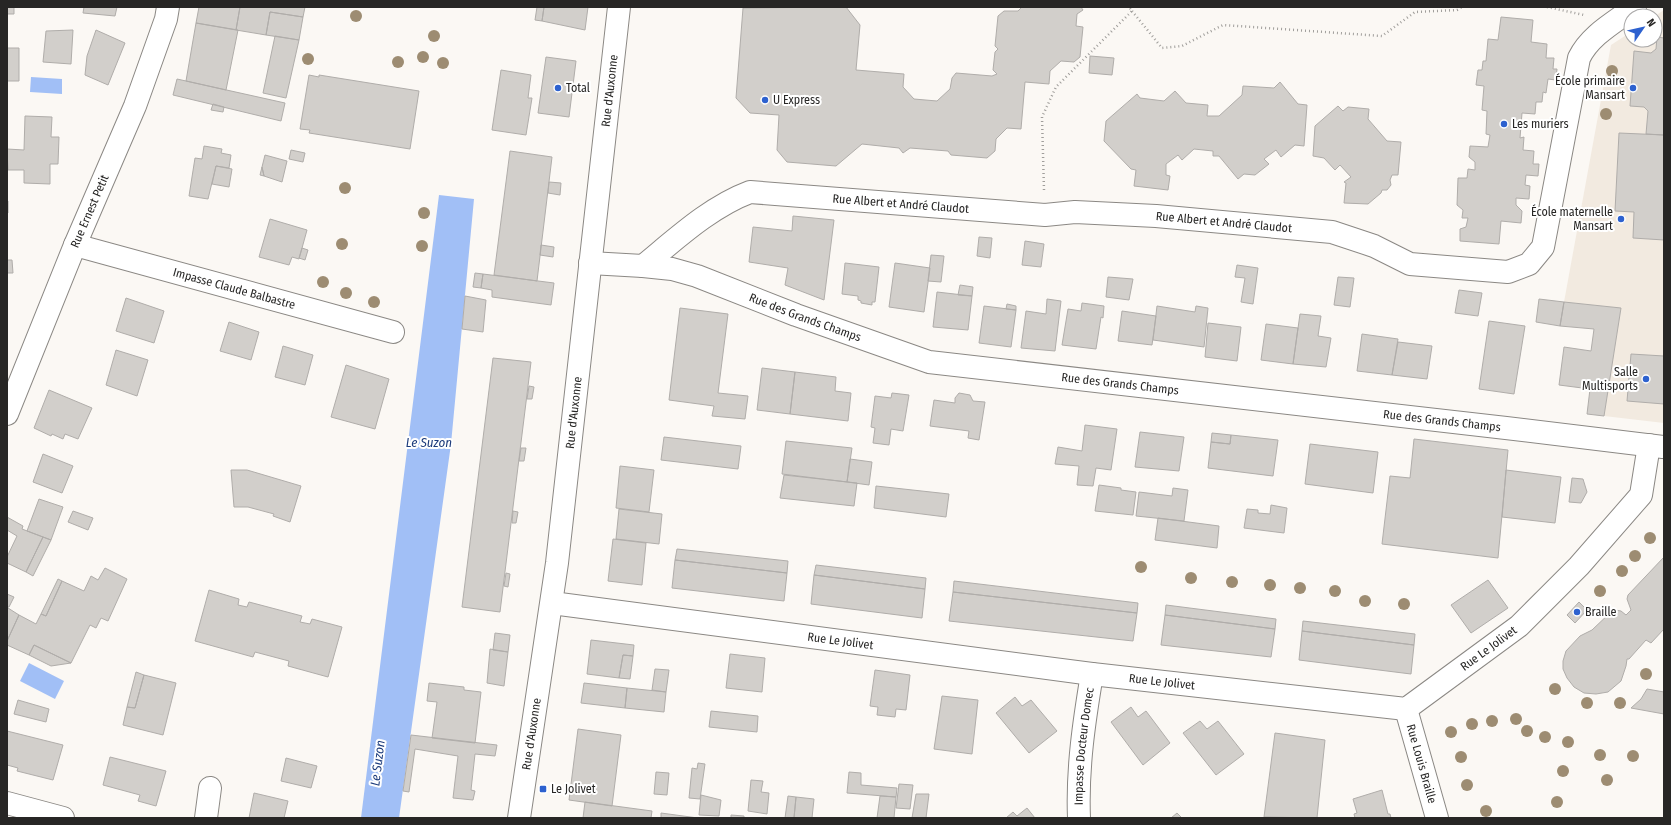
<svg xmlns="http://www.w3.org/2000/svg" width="1671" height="825" viewBox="0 0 1671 825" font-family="'Fira Sans Condensed',sans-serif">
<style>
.built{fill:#f2eae0}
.water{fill:#a1bff6}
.building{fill:#d2cfcb;stroke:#b0adaa}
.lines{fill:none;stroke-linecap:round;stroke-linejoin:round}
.minor-casing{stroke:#8b8884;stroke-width:24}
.major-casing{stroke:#8b8884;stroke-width:24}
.path{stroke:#a09e9b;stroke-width:2.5;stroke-dasharray:1 3;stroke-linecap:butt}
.minor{stroke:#fff;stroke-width:22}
.major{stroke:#fff;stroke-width:22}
.tree{fill:#9d8c72}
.poi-dot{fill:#2d61cf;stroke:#fff;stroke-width:1.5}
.labels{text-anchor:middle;stroke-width:4;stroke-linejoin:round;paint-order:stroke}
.poi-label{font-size:12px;fill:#272625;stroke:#fff;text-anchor:start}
.street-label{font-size:12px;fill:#272625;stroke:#fff}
.water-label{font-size:13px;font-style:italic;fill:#1c3b7b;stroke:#fff}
</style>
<rect width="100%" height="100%" fill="#fbf8f4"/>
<!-- built -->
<path class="built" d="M1664 10V423L1604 416 1621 308 1564 302 1611 45 1631 32V40H1655V16Z"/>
<!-- water -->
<path class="water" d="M31 77 62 79V94L30 92Z
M439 195 474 199 451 444 399 818H361Z
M29 663 64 681 55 699 20 681Z"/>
<!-- building -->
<path class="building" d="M7 7H14V14H7Z
M84 7H117L115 16 83 13Z
M199 7H240L236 30 196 23Z
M240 7H305L303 17 270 12 266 35 236 30Z
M537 7H544L542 21 535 20Z
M544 7H588L585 30 542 21Z
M846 7 860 25 856 70 904 74 903 87 914 99 937 101 950 89 952 78 956 73 992 76 997 74 993 70 995 52 998 49 995 46 998 16 1004 11H1018L1022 7H1081L1083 10 1077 14 1076 26 1083 27 1080 57 1074 62 1061 61 1050 71 1049 84 1025 82 1021 129 1007 128 996 139 995 151 987 158 951 155 948 151 910 148 903 153 899 148 862 144 836 166 787 162 777 150 779 115 750 113 736 98 743 8Z
M270 12 303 17 299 40 266 35Z
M1501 17 1533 20 1531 42 1547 44 1546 58H1554L1553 69H1557L1556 80 1548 79 1546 93 1543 92 1542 102H1536L1535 114 1522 113 1520 138 1524 137 1523 150 1534 151 1533 164H1539L1538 176 1526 175 1525 185 1530 186 1529 199 1516 198V205L1522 211 1521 223 1501 221 1499 244 1460 241V229L1466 227 1468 218H1462L1463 210 1457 205 1458 178H1467L1468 169 1475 170V162L1469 157 1470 146 1488 147 1490 135 1486 134 1487 111 1482 110 1484 86 1476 85 1478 70H1482L1483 61H1486L1488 39 1498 40Z
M196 23 238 30 226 90 186 81Z
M73 30 71 64 43 62 46 31Z
M96 30 125 43 108 85 85 75 87 56Z
M275 36 299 40 286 98 263 93Z
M1657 37 1664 38V135L1646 134 1648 111 1644 107 1630 106 1634 51 1651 53 1656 49Z
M7 48H19V81H7Z
M1090 56 1114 58 1112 75 1089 73Z
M546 57 576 61 569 117 538 113Z
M501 70 531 75 528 98H532L526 135 492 130Z
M309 75 319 77V75L419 91 410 149 309 133 310 130 300 129Z
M177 79 285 103 281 121 173 95Z
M1280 82 1298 104 1307 105 1304 146 1295 145 1281 157 1276 150 1264 159 1269 164 1255 175 1244 174 1238 179 1219 156H1213V151L1194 149 1182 160 1178 155 1166 164V175L1170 176 1168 190 1134 186 1136 170 1131 169 1104 141 1106 121 1137 94 1140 98 1164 101 1175 91 1186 103 1208 105 1207 116H1219L1242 95 1243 86 1274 88Z
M213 104 224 107 223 112 211 110Z
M1338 106 1343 111 1348 107 1369 109 1368 119 1387 141 1401 142 1398 175H1392L1390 180 1391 185 1387 190H1382L1381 193 1368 204 1344 203 1346 183 1344 182 1351 177 1340 165 1335 170 1324 158 1313 156 1315 126Z
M25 116 52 117 51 137H59L58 164H50V184L24 183V170H8L7 149 24 150Z
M1619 133 1664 135V240L1633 238 1634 212 1615 211Z
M204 146 222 149 221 153 231 155 229 168 216 166 208 199 189 196 195 158 202 159Z
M291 150 305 153 303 162 289 159Z
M510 151 552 157 537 281 494 275Z
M265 155 287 161 282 182 264 176 262 167Z
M216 166 232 169 229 187 212 184Z
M262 167 264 176 260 175Z
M549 182 561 183 560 195 548 193Z
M7 201H8V213H7Z
M793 216 834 220 824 300 785 285 788 268 749 262 753 227 792 231Z
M270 219 307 230 299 259 292 257 289 265 259 257Z
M979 237 992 238 990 258 977 256Z
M1025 241 1044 244 1041 267 1022 265Z
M541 245 554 247 553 257 540 255Z
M302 248 308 250 305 260 299 258Z
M931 255 944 256 941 282 928 281Z
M7 260H12L13 273H7Z
M845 263 879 267 875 302H872V305L861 303V301L858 300V296L842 294Z
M895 263 930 268 924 312 889 307Z
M1237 265 1258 268 1253 304 1241 302 1245 278 1235 277Z
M475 273 483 274 481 288 473 287Z
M483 274 554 283 551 305 492 297V290L481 288Z
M1108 277 1133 279 1129 300 1106 297Z
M1338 277 1354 278 1350 307 1334 305Z
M960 285 973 287 972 296 958 295Z
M1459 290 1482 293 1478 316 1455 313Z
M937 292 972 296 968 330 933 327Z
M465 296 486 300 483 332 462 329Z
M126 298 164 311 154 343 116 331Z
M1047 299 1061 301 1055 351 1021 348 1026 311 1046 314Z
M1539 299 1564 302 1560 326 1536 322Z
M1564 302 1621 308 1604 416 1587 414 1590 389 1559 385 1564 347 1591 351 1594 329 1560 326Z
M1082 303 1104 306 1103 318 1101 317 1096 349 1062 345 1068 309 1081 311Z
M1007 304 1016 306V310L1006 309Z
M984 306 1016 310 1011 347 979 343Z
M1157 306 1195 312 1196 306 1208 308 1204 347 1153 340Z
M680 308 728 314 718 393 748 396 745 419 712 416 714 406 669 400Z
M1122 311 1156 316 1152 345 1118 341Z
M1300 314 1321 316 1318 336 1331 338 1326 367 1293 364Z
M1489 321 1525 326 1514 394 1479 389Z
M229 322 259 332 251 360 220 351Z
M1208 323 1241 327 1237 361 1205 357Z
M1266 324 1298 328 1293 364 1261 360Z
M1362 334 1398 339 1392 375 1357 371Z
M1398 342 1432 346 1427 379 1392 375Z
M283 346 313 355 305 385 275 377Z
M116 350 148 360 137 396 106 385Z
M1631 354 1664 356V404L1627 401Z
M493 358 531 362 500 612 462 607Z
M346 365 389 379 375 429 331 417Z
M762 368 795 372 790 414 757 410Z
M795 372 836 377 835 391 851 393 848 421 790 414Z
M529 386 534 387 532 399H527Z
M49 390 92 408 78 439 65 434 63 439 52 434 51 436 34 428Z
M892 393 909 395 903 431 891 429 889 445 873 443 875 428 871 427 875 396 891 398Z
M959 393 970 395 973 401 985 402 979 440 968 438 969 431 930 426 934 400 955 403V398Z
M1085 425 1117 429 1111 470 1096 468 1093 486 1077 485 1079 466 1055 464 1058 447 1082 451Z
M1140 432 1184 437 1179 471 1135 467Z
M1212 433 1231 435 1230 444 1211 442Z
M1231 435 1278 440 1273 476 1208 468 1211 442 1230 444Z
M664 437 741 446 738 469 661 460Z
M1414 439 1508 450 1498 558 1382 544 1390 476 1410 478Z
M786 441 852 448 847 482 782 474Z
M1310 444 1378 452 1373 493 1305 484Z
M521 448H526L524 461H519Z
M43 454 73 466 62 493 33 482Z
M850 459 872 462 869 485 847 482Z
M620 466 654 470 649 512 616 508Z
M231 470H247L301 486 290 522 273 516 274 514 248 507H234Z
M1506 470 1561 477 1555 523 1502 517Z
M784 475 857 483 854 506 780 498Z
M1572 478 1583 479 1587 492 1581 503 1569 502Z
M1099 485 1121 488V490L1136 492 1133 515 1095 511Z
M876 486 949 494 946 517 874 508Z
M1173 488 1188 490 1184 521 1136 516 1139 492 1172 496Z
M39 499 63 507 51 540 27 531Z
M1271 505 1287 508 1284 533 1244 528 1247 509 1258 510V513L1270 514Z
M619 509 662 514 659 544 616 539Z
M73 511 93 518 88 530 68 522Z
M513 511 518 512 516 523H512Z
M7 517 23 526 22 529 43 537 26 572 7 563V557L17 536 7 530Z
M1158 518 1219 526 1217 548 1155 540Z
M43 537 51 540 33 576 26 572Z
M613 539 646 543 642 585 608 581Z
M677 549 788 561 787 573 675 560Z
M1664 557V629L1651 643 1646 640 1629 659H1627L1626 666 1621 681 1608 692 1596 694 1584 693 1574 687 1567 678 1563 669V661L1566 651 1580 636 1592 630 1612 611 1615 610 1621 611 1626 615 1631 610 1627 599 1628 595Z
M675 560 787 573 784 601 672 588Z
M816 565 926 578 925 589 814 575Z
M105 568 127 579 108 621 101 618 96 628 90 625 71 663 34 645 29 655 7 645V641L19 615 36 624 41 614 46 616 62 581 84 591 91 576 98 580Z
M506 573 510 574 508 587 504 586Z
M814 575 925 589 922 618 811 604Z
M58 579 62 581 46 616 41 614Z
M1488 580 1508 608 1471 633 1451 605Z
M954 581 1138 603 1137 613 953 592Z
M209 590 239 599 238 605 247 607 249 602 302 616 300 622 310 624 312 619 342 627 328 677 288 666 289 661 255 652 253 657 195 641Z
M953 592 1137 613 1133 641 949 621Z
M7 594 14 597 9 607H7Z
M1579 602 1587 610 1575 623 1567 615Z
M1166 605 1276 619 1275 629 1165 615Z
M8 608 19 615 7 641V610Z
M1165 615 1275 629 1271 657 1161 645Z
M1303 621 1415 634 1414 645 1302 631Z
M1302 631 1414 645 1411 674 1299 660Z
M495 633 510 635 508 652 493 650Z
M591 640 634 645 633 656 623 655 619 678 587 674Z
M34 645 71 663 51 666 29 655Z
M490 649 508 652 504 686 487 683Z
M730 654 765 658 762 692 726 688Z
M623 655 633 656 630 679 619 678Z
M655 669 669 670 666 692 652 690Z
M875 670 910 675 906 710 896 709 895 717 877 715 878 707 870 706Z
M136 672 144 675 135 708 127 707Z
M144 675 176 683 163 735 123 725 127 707 135 708Z
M429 683 464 687V690L481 692 475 743 432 738 437 702 427 701Z
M584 683 627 688 625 708 581 703Z
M627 688 666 692 664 712 625 708Z
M1647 689 1664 692V714L1631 708 1641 699Z
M942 696 978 700 972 754 934 749Z
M1015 697 1022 706 1031 700 1057 731 1029 753 996 713Z
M18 700 49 709 46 722 14 714Z
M1131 707 1138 717 1146 711 1170 743 1143 765 1111 722Z
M711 711 758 716 757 732 709 727Z
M1200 721 1207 729 1218 721 1244 754 1216 775 1183 733Z
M578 729 621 735 612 806 569 800Z
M7 731 63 745 53 780 17 771 18 768 7 765Z
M1275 733 1325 740 1317 818 1264 817Z
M411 735 497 745 495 756 475 754 471 790 475 791 473 800 453 798 458 756 415 749 409 792 403 791Z
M110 757 166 771 156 806 138 801 140 795 103 785Z
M286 758 317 766 311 788 281 781Z
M698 763 705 764 700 799 689 798 692 768 697 769Z
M656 772 669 773 667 795 654 794Z
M849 772 861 773V785L897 788 896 797 847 793Z
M751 780 763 781 761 792 769 793 767 814 748 811Z
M899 784 913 785 910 809 896 808Z
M1382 790 1388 814H1390L1391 818H1355L1354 814 1357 813 1353 799Z
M254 793 288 801 284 818H249Z
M916 794H929L926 818H912Z
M701 795 721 800 719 816 699 815Z
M788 796 796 797 794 818H785Z
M880 796 896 797 894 818H877Z
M796 797 814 799 812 818H794Z
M585 802 652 811 651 818H583Z
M1027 808 1035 818H1006L1013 812 1017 816Z
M661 813 698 818H661Z
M1177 813 1182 818H1171Z
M731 815 744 816V818H731Z"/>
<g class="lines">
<!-- minor casing -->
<g class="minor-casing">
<g id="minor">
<path id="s1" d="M75 245 393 332"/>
<path id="s2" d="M590 263 643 266 672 269 697 276 796 315 929 362 1506 428 1663 447"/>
<path id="s3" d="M643 266C676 239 710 207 750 192L1045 215 1075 212 1156 216 1332 232 1374 246 1410 264 1508 272 1529 264 1543 247 1579 58C1590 35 1615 22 1635 7"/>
<path id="s4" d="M7 414 75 245 135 106 166 19 168 7"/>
<path id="s5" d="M552 603 1092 674 1406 709 1519 626 1579 566 1641 495 1649 445"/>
<path id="s6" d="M1406 709 1437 818"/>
<path d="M7 803 63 818"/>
<path d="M206 818 210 788"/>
<path id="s7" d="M1079 818C1077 769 1084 722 1092 674"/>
</g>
</g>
<!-- major casing -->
<g class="major-casing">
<g id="major">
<path id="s8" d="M519 818 557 563 619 7"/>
</g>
</g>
<!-- path -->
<path class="path" d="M1547 7 1584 15
M1132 11 1162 48 1182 46 1223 25 1382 36 1415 12 1457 10 1462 7
M1044 190 1042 117 1056 87 1132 11 1129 7"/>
<!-- minor -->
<use href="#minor" class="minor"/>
<!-- major -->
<use href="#major" class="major"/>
</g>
<!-- trees -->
<g class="tree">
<circle cx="356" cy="16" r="6"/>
<circle cx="434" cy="36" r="6"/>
<circle cx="423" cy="57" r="6"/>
<circle cx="308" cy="59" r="6"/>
<circle cx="398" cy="62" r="6"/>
<circle cx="443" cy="63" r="6"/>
<circle cx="1612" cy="71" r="6"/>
<circle cx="1606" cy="114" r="6"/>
<circle cx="345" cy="188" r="6"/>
<circle cx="424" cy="213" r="6"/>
<circle cx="342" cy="244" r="6"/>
<circle cx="422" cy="246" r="6"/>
<circle cx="323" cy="282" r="6"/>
<circle cx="346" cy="293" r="6"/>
<circle cx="374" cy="302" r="6"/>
<circle cx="1650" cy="538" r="6"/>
<circle cx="1635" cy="556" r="6"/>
<circle cx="1141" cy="567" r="6"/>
<circle cx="1622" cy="571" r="6"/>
<circle cx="1191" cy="578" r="6"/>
<circle cx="1232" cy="582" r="6"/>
<circle cx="1270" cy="585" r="6"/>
<circle cx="1300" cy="588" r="6"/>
<circle cx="1335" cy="591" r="6"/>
<circle cx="1600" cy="591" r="6"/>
<circle cx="1365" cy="601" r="6"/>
<circle cx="1404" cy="604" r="6"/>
<circle cx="1646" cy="674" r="6"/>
<circle cx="1555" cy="689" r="6"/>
<circle cx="1587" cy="703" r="6"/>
<circle cx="1620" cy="703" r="6"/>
<circle cx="1516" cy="719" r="6"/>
<circle cx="1492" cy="721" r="6"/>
<circle cx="1472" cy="724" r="6"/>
<circle cx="1527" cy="731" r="6"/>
<circle cx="1451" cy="732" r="6"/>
<circle cx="1545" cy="737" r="6"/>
<circle cx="1568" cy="742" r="6"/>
<circle cx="1600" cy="755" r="6"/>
<circle cx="1633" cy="756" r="6"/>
<circle cx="1461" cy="757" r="6"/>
<circle cx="1563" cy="771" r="6"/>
<circle cx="1607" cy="780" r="6"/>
<circle cx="1467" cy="785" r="6"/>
<circle cx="1557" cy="802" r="6"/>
<circle cx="1486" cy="811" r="6"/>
</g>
<!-- markers -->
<g class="poi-dot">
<circle cx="558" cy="88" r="4"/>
<circle cx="1633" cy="88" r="4"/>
<circle cx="765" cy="100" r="4"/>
<circle cx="1504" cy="124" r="4"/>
<circle cx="1621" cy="219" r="4"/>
<circle cx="1646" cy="379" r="4"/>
<circle cx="1577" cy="612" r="4"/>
<rect x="539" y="785" width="8" height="8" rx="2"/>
</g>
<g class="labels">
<!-- poi labels -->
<g class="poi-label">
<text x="1625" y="85" text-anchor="end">École primaire<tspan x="1625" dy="14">Mansart</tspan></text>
<text x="566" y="92">Total</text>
<text x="773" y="104">U Express</text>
<text x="1512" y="128">Les muriers</text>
<text x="1613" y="216" text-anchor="end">École maternelle<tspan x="1613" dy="14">Mansart</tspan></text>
<text x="1638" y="376" text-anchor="end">Salle<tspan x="1638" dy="14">Multisports</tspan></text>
<text x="1585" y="616">Braille</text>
<text x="551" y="793">Le Jolivet</text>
</g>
<!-- street labels -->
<g class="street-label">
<text dy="4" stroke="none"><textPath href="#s8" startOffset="733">Rue d'Auxonne</textPath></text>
<text dy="4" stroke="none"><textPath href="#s3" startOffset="282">Rue Albert et André Claudot</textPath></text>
<text dy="4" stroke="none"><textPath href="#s4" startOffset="219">Rue Ernest Petit</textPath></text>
<text dy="4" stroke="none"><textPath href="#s3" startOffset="606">Rue Albert et André Claudot</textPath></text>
<text dy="4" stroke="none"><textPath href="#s1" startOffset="165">Impasse Claude Balbastre</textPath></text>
<text dy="4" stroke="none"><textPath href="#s2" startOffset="224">Rue des Grands Champs</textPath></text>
<text dy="4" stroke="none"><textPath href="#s2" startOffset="548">Rue des Grands Champs</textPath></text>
<text dy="4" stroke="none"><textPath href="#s8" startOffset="409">Rue d'Auxonne</textPath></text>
<text dy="4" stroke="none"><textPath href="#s2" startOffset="872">Rue des Grands Champs</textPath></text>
<text dy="4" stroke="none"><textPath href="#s5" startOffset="291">Rue Le Jolivet</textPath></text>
<text dy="4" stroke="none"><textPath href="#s5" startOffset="963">Rue Le Jolivet</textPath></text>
<text dy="4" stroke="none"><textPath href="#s5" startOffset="615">Rue Le Jolivet</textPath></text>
<text dy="4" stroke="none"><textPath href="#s8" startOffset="85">Rue d'Auxonne</textPath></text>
<text dy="4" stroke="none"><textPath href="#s7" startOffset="72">Impasse Docteur Domec</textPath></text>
<text dy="4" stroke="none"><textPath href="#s6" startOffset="57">Rue Louis Braille</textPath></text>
</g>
<!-- water labels -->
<g class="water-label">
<text x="429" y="447">Le Suzon</text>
<text transform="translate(377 763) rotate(-83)" y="5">Le Suzon</text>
</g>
</g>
<!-- border -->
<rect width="1671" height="825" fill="none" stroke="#272625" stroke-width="16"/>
<!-- north arrow -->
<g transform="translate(1643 28) rotate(56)"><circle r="19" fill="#ffffff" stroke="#a9a8a8"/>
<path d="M0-3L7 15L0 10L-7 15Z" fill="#2d61cf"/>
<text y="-6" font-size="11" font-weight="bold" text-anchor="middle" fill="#272625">N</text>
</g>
</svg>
